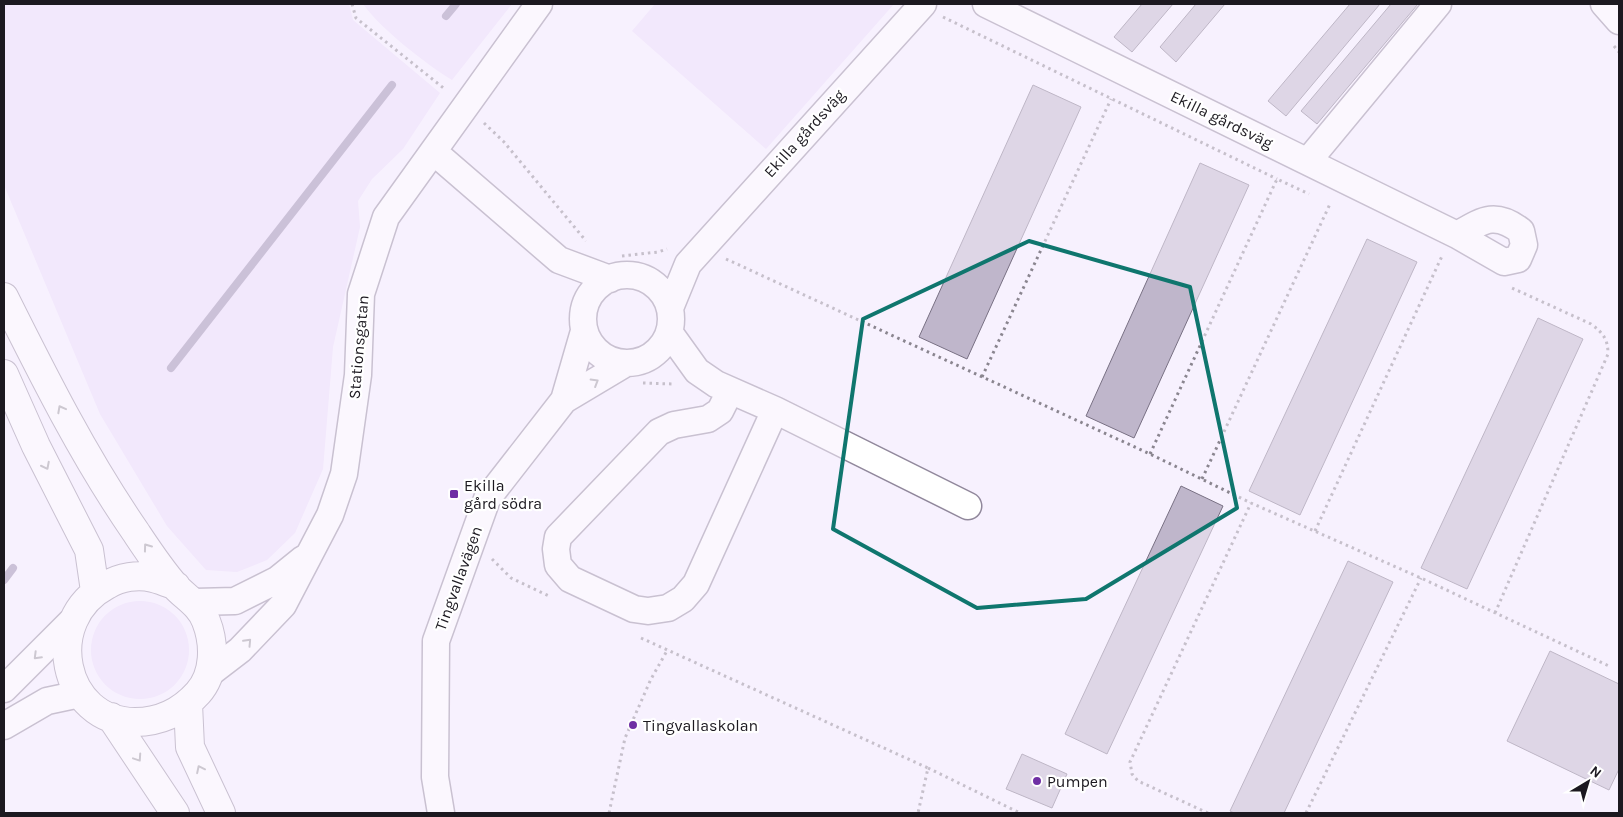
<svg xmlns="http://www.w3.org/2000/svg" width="1623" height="817" viewBox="0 0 1623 817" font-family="Karla,sans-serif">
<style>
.green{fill:#eaddfa}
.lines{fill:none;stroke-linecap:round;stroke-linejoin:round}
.stream{stroke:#9687aa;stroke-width:8}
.building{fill:#bfb6cb;stroke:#787083}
.minor-casing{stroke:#91889c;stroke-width:29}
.major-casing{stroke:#91889c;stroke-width:30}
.path{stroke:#8a858f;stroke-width:3;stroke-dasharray:2.5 4;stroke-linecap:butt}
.minor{stroke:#fff;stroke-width:26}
.major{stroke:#fff;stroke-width:28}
.oneway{stroke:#99989b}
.marked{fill:none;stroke:#0f766e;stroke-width:4;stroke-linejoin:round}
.poi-dot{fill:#6f2fa4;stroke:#fff;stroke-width:2}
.labels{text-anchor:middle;stroke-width:4.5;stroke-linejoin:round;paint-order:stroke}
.street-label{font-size:16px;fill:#1c1920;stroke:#fff}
.poi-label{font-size:16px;fill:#1c1920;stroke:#fff;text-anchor:start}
</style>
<rect width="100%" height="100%" fill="#f7f1fe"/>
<!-- green -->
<path class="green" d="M4 4H349L353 20 440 93 403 149 372 179 358 201 360 227 333 347 323 469 295 533 267 560 237 572 206 570 167 526 100 414 4 185Z
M363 4H512L452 80C426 64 381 29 363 4Z
M655 4H894L766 149 632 31Z
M91 650a49 49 0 1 1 98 0a49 49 0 1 1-98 0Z"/>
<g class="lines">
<!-- stream -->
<path class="stream" d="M446 16 456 4
M171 368 392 85
M4 580 13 568"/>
</g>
<!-- building -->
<path class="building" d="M1142 4H1173L1132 52 1114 37Z
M1196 4H1225L1176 62 1160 47Z
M1350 4H1380L1286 116 1268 101Z
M1391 4H1418L1317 124 1301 111Z
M1033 85 1081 107 967 359 919 337Z
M1200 163 1249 185 1134 438 1086 416Z
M1367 239 1417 262 1300 515 1249 491Z
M1538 318 1583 339 1467 589 1421 568Z
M1181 486 1223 506 1107 754 1065 734Z
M1348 561 1393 582 1284 813H1234L1230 811Z
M1550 651 1619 684V769L1609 790 1507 741Z
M1022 754 1067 774 1052 808 1006 789Z"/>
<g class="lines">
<!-- minor casing -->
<g class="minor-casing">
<path id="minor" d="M986 4 1457 235 1504 262 1518 259 1524 245 1521 231C1495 211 1483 220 1457 235
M1604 4 1619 21
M434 152 559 260 610 279
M1308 161 1438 4
M583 319a44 44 0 1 1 88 0a44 44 0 1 1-88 0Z
M670 308 688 264 923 4
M669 332 697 371 716 384 775 410 696 584 683 599 668 608 648 611 634 609 570 579 558 565 556 549 558 537 659 432 674 425 708 419 720 411 730 391
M564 400 584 331
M775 410 968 506
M195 602 235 601 277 580 303 559
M210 673 240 650 283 605 330 515 344 474 358 375 361 294 386 217 539 4
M4 689 71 622
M4 726 47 701 80 694
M441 813 435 777 436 641 487 499 564 400 626 363"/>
</g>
<!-- major casing -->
<g class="major-casing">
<path id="major" d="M4 297C44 377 84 457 135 531 147 549 160 569 175 586 186 598 200 605 206 621 215 644 215 674 198 693 181 712 161 722 135 722 62 722 41 620 107 585 120 577 138 574 153 578 161 580 168 583 176 586
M4 374 36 446 89 550 95 591
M188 704 190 747 221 813
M111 717 175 813"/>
</g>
<!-- path -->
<path class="path" d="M352 4 356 18 446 90
M943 17 1277 179
M1614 46 1619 52
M484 123 504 142 586 241
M622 256 658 252 667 249
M726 259 1150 454 1251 503 1421 578 1611 667
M982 377 1111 99
M643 383 674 384
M1150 454 1277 179 1309 194
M1202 479 1330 204
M1315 531 1442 256
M492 559 511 578 549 596
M1495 613 1608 354C1608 339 1603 333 1591 324L1512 288
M641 638 928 768 918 813
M928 768 1020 813
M609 813 625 738 651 679 668 649
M1208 813 1138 781 1132 774 1130 762 1251 503
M1306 813 1421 578"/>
<!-- minor -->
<use href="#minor" class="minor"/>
<!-- major -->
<use href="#major" class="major"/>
</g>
<!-- one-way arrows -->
<defs><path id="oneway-chevron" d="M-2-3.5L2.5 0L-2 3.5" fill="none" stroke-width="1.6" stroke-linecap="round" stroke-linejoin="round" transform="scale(1.25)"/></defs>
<g class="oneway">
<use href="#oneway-chevron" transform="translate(595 382) rotate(-31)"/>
<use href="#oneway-chevron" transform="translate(61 409) rotate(-118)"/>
<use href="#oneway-chevron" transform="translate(46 466) rotate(63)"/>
<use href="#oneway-chevron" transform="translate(147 547) rotate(-126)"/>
<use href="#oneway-chevron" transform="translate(248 642) rotate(-47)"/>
<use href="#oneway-chevron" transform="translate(37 656) rotate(135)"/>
<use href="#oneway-chevron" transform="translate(138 758) rotate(56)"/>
<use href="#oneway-chevron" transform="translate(200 769) rotate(-116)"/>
</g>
<!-- marked area -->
<path d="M0 0H1623V817H0ZM1029 241 1190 287 1237 508 1086 599 977 608 833 529 863 319Z" fill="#f7f1fe" fill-opacity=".55" fill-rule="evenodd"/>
<path class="marked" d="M1029 241 1190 287 1237 508 1086 599 977 608 833 529 863 319Z"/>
<!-- markers -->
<g class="poi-dot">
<rect x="449" y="489" width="10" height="10" rx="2.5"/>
<circle cx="633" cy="725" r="5"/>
<circle cx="1037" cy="781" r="5"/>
</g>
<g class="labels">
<!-- street labels -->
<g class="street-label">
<text transform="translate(1222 119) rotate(26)" y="6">Ekilla gårdsväg</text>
<text transform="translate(804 133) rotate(-48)" y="6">Ekilla gårdsväg</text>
<text transform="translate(358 347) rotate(-85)" y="6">Stationsgatan</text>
<text transform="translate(458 578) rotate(-70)" y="6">Tingvallavägen</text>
</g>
<!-- poi labels -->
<g class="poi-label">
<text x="464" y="491">Ekilla<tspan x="464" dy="18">gård södra</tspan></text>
<text x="643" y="731">Tingvallaskolan</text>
<text x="1047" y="787">Pumpen</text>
</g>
</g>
<!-- border -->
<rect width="1623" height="817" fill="none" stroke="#1c1920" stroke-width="10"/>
<!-- north arrow -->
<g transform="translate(1588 782) rotate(38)" stroke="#ffffff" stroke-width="4" paint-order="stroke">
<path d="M0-4L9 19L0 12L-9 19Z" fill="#1c1920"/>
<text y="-8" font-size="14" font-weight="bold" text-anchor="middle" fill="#1c1920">N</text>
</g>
</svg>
